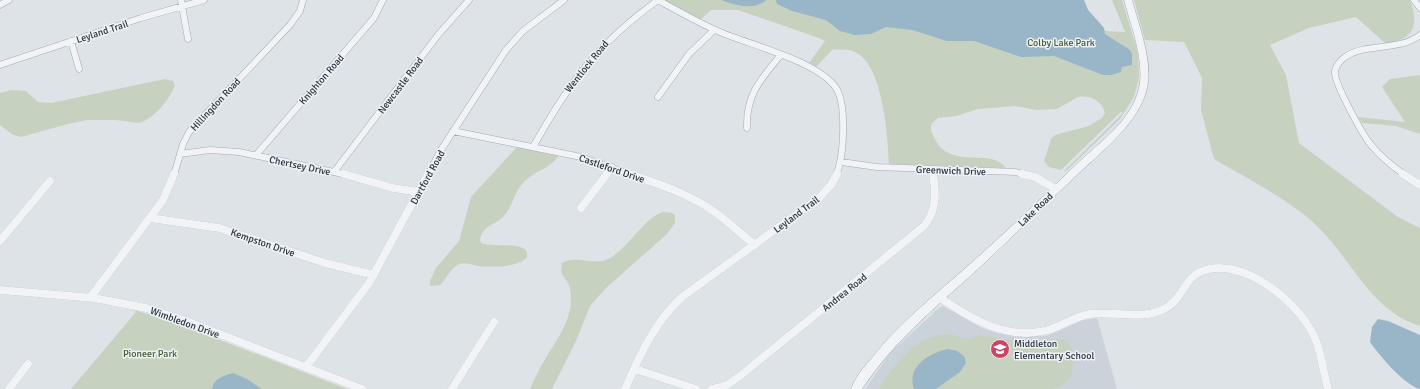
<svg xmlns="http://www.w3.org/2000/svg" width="1420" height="389" viewBox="0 0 1420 389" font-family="Signika,sans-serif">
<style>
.built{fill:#ccd2da}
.green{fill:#c6d2bf}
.water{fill:#99b5c8}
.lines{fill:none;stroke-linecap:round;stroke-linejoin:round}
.minor-far1-casing{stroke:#a3aab2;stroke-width:7}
.minor-casing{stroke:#a3aab2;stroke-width:8}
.tertiary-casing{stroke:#a3aab2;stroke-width:1}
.minor-far1{stroke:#f1f3f6;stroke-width:6}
.minor{stroke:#f1f3f6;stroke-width:8}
.tertiary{fill:#f1f3f6;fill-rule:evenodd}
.labels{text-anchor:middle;stroke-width:3;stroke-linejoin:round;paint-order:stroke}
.street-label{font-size:10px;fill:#27323f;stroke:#eef2f5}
.park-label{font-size:10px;fill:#405a34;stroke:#eef2f5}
.poi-label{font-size:10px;fill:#27323f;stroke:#eef2f5;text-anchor:start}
</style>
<rect width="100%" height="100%" fill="#dee3e8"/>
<!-- built -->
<path class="built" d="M943 306 982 328 997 333 1018 337 1046 336 1084 320 1097 318 1117 389H865L891 352 939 308Z"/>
<!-- green -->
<path class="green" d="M664 0H1084L1088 10 1100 23 1105 31 1125 32 1112 0H1122L1138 53 1139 77 1134 97 1120 119 1066 171H1064L1123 113 1121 112 1061 170 1049 167 1044 161 1051 139 1055 135 1089 126 1102 118 1105 113C1102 101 1090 95 1078 97L1057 109 1036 110 1015 106 978 109 956 116 938 118 932 123C930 128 931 132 934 137 948 171 992 147 1006 168L889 164C888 136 883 68 857 53 849 48 841 51 833 49L816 67 809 63 825 41 819 38 738 10H711L700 20Z
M1134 0H1410C1420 28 1413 37 1387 45L1356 17 1309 28 1270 45 1286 75 1299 143 1398 217 1420 228V326C1373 312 1353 263 1321 230 1296 203 1246 178 1214 159L1201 110 1202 78 1184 42 1145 40Z
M1420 75V134L1396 126 1362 123 1358 117 1405 122 1382 87 1390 79Z
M165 79 173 81 175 85C170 99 154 119 139 123L116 120H87L68 124 21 137 13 135 0 125V93L11 90 26 91 38 102 51 103Z
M517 147 558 156C550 169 534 171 524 182 514 191 513 207 503 217 495 225 482 226 480 240L481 243C493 248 520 241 527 252V257C518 268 491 267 478 266 472 265 465 262 459 264 451 268 446 279 440 285L430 286V281L436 268 459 241 471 197Z
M663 212 672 213 675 215V223L667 234 606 288 590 306 576 341 552 389H530C535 378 540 367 547 356 560 335 577 312 569 285 567 280 563 277 561 272L562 263C576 254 596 267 610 258 629 247 645 217 663 212Z
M134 310 176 323 347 389H71L136 312Z
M951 334 965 339H971L979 335 1021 342 1063 339C1076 345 1076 369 1069 379 1065 385 1059 387 1053 389H879C894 363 919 333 951 334Z"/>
<!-- water -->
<path class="water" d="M721 0H720H766C755 11 734 5 721 0Z
M776 0H1084L1088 10 1104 28 1105 34 1130 50 1132 54V65L1122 67 1121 72 1111 75H1103L1054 56 1021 57 974 41H947L912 30 886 27 871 34 855 35 840 31 826 20 792 11 777 4Z
M1378 319 1388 321 1420 335V389C1404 385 1379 355 1370 342L1372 327Z
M948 349 957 351 964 356 966 363 960 372 936 389H914C906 367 929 353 948 349Z
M233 373 247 379 262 389H212C214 378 223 376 233 373Z"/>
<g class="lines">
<!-- minor-far1 casing -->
<g class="minor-far1-casing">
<path id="minor-far1" d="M181 0 188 39
M658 0C678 11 699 23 720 32 750 45 818 61 836 88 847 105 844 157 836 175
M1414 0 1420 8
M0 5 9 0
M71 41 79 69
M0 65 141 18 204 0
M658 97 689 54 714 30
M747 128C746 95 760 80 780 56
M453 131 581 157 632 175
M533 147C569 83 597 44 658 0
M180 154 210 150 239 152 348 175
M256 155 374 18 383 0
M841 162 877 167 1016 172 1026 175
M932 169 933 175
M334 172 438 35 469 0
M174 175 183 144 189 132 290 25 300 11 303 0
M428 175 441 150 506 50 523 31 564 0
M606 175 612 167
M1405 175C1392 166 1380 156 1371 145 1363 135 1333 82 1335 71 1336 65 1340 61 1345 57 1367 42 1398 52 1420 35"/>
</g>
<!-- minor casing -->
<g class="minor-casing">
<path id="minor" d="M344 174 393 188 419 192
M629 174C659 184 690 194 716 213 730 223 742 235 755 245
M1022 174 1035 177 1056 189
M1403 174 1420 185
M581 208 607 174
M150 218 219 228 325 263 374 275
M0 241 50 181
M0 290 94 298 146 308 183 320 362 389
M939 297C971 319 1007 341 1048 330 1063 326 1075 316 1090 314 1114 311 1139 320 1162 310 1182 301 1185 278 1200 272 1240 254 1298 301 1314 336 1322 353 1323 372 1328 389
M90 298 163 200 174 174
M306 367 369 283 428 174
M635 369 696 389
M9 389 28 364
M452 389 494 322
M625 389C640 355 654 323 682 297L819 198 831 185 837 174
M712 389 727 385 740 376 924 226C937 210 936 193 933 174"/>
</g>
<!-- tertiary casing -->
<g class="tertiary-casing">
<path id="tertiary" d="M1124 0H1132C1139 26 1153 61 1147 88 1140 122 1102 151 1078 174 1044 206 1011 238 977 270 936 307 893 342 862 389H851C855 378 863 368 871 359 899 323 935 295 969 265 1007 231 1044 196 1081 160 1103 140 1132 119 1139 88 1145 61 1131 26 1124 0Z"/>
</g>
<!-- minor-far1 -->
<use href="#minor-far1" class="minor-far1"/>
<!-- minor -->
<use href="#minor" class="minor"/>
<!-- tertiary -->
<use href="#tertiary" class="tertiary"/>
</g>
<!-- icons -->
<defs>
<g id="school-disc" transform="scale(1)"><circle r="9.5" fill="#ce4267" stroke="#eef2f5"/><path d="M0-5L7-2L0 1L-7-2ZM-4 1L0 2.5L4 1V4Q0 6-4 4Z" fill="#fff"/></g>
</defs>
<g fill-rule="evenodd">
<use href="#school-disc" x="1000" y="349"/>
</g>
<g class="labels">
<!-- street labels -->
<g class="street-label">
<text transform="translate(102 31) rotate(-18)" y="4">Leyland Trail</text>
<text transform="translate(586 66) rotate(-51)" y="4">Wentlock Road</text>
<text transform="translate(321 79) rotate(-49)" y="4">Knighton Road</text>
<text transform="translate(400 85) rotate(-53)" y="4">Newcastle Road</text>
<text transform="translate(215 104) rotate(-47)" y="4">Hillingdon Road</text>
<text transform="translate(300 165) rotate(12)" y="4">Chertsey Drive</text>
<text transform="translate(612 168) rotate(19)" y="4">Castleford Drive</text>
<text transform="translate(951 170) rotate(2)" y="4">Greenwich Drive</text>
<text transform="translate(427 177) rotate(-61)" y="4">Dartford Road</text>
<text transform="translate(1035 209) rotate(-44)" y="4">Lake Road</text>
<text transform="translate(796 214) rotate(-37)" y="4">Leyland Trail</text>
<text transform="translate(263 242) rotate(19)" y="4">Kempston Drive</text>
<text transform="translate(844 292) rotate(-39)" y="4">Andrea Road</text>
<text transform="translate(185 322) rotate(20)" y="4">Wimbledon Drive</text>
</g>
<!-- park labels -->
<g class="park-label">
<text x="1061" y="46">Colby Lake Park</text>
<text x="150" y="357">Pioneer Park</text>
</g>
<!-- poi labels -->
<g class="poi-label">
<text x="1014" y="347">Middleton<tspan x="1014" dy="12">Elementary School</tspan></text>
</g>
</g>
</svg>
